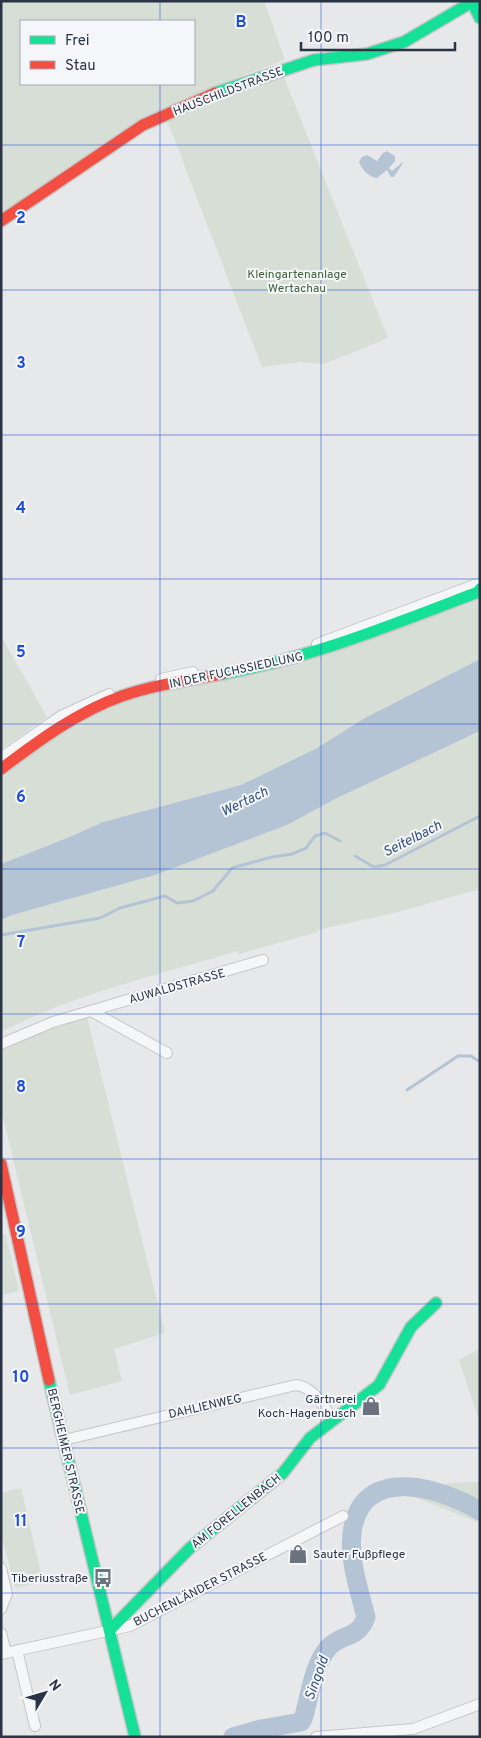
<svg xmlns="http://www.w3.org/2000/svg" width="481" height="1738" viewBox="0 0 481 1738" font-family="Overpass,sans-serif">
<style>
.green{fill:#d6ded6;fill-rule:evenodd}
.water{fill:#b4c4d5}
.lines{fill:none;stroke-linecap:round;stroke-linejoin:round}
.stream{stroke:#b4c4d5;stroke-width:3}
.river{stroke:#b4c4d5;stroke-width:19}
.street-casing{stroke:#c4c6c8;stroke-width:12}
.fast-casing{stroke:#c4c6c8;stroke-width:14}
.jam-casing{stroke:#c4c6c8;stroke-width:14}
.street{stroke:#f5f6f7;stroke-width:10}
.fast{stroke:#16e098;stroke-width:11}
.jam{stroke:#f24e42;stroke-width:11}
.grid{fill:none;stroke:#1d4ed8;stroke-width:1;stroke-opacity:0.55}
.labels{text-anchor:middle;stroke-width:4;stroke-linejoin:round;paint-order:stroke}
.street-label{font-size:12px;fill:#2b3445;stroke:#f4f6f9}
.park-label{font-size:12px;fill:#3f6138;stroke:#f4f6f9}
.poi-label{font-size:12px;fill:#2b3445;stroke:#f4f6f9;text-anchor:end}
.water-label{font-size:14px;font-style:italic;fill:#34527a;stroke:#f4f6f9}
.grid-label{font-size:16px;text-anchor:middle;font-weight:bold;fill:#1d4ed8;stroke:#f4f6f9;stroke-width:4;stroke-linejoin:round;paint-order:stroke}
</style>
<rect width="100%" height="100%" fill="#e6e8ea"/>
<!-- green -->
<path class="green" d="M1 1H264L285 60 211 88 1 217ZM21 21H194V84H21Z
M283 75 388 338 324 364 300 362 262 367 167 120Z
M480 590V659L365 718 317 748 241 785 103 822 72 836 1 864V771L122 698 272 665Z
M1 636 47 717 1 750Z
M480 731V889L398 912 317 930 318 932 239 954 237 951C159 975 73 994 1 1032V920L12 915 155 875 287 825 337 798Z
M87 1017 165 1333 114 1349 122 1381 70 1395 1 1109V1051L29 1037Z
M1 1233 6 1236 19 1291 1 1295Z
M480 1349V1422L459 1360Z
M480 1482V1523L417 1498 449 1483Z
M21 1488 43 1582 15 1588 1 1533V1493Z"/>
<!-- water -->
<path class="water" d="M387 151 395 156V161L389 168 392 171 404 161 394 177H391L387 170 377 178C369 177 362 170 359 162L362 157 367 155 377 161 383 153Z
M480 659V731L337 798 287 825 155 875 12 915 1 920V864L72 836 103 822 241 785 317 748 365 718Z"/>
<g class="lines">
<!-- stream -->
<path class="stream" d="M355 856 374 867 385 865 480 816
M1 935 100 918 120 908 165 896 177 903 193 901 213 891 232 868 272 857 292 854 306 848 315 836 325 833 340 841
M407 1090 458 1056H471L480 1062"/>
<!-- river -->
<path class="river" d="M233 1737 261 1729 301 1722C305 1717 305 1710 307 1704 311 1686 316 1662 328 1648 341 1633 358 1640 366 1617 359 1589 347 1556 353 1527 365 1464 442 1488 480 1511"/>
<!-- street casing -->
<g class="street-casing">
<path id="street" d="M317 644 477 584 480 586
M161 679 193 672
M1 758 61 716 109 694
M91 1011 167 1053
M1 1044 53 1022 263 960
M64 1440 296 1385C314 1387 323 1406 333 1419
M1 1568 7 1594 1 1609
M1 1633 6 1653
M17 1650 35 1726
M1 1654 130 1626 343 1516
M316 1737 413 1729 480 1704"/>
</g>
<!-- fast casing -->
<g class="fast-casing">
<path id="fast" d="M215 93 314 60 367 54 404 42 472 2 480 18
M222 674C311 658 394 624 478 592L480 589
M49 1380 135 1737
M110 1630 190 1548 283 1473 310 1438 379 1385 411 1327 436 1303"/>
</g>
<!-- jam casing -->
<g class="jam-casing">
<path id="jam" d="M1 221 143 125 215 93
M1 769C38 741 77 712 122 696 154 685 189 680 222 674
M1 1164 49 1380"/>
</g>
<!-- street -->
<use href="#street" class="street"/>
<!-- fast -->
<use href="#fast" class="fast"/>
<!-- jam -->
<use href="#jam" class="jam"/>
</g>
<!-- grid -->
<path class="grid" d="M160 1V21M321 1V1737M160 84V1737M1 145H480M1 290H480M1 435H480M1 579H480M1 724H480M1 869H480M1 1014H480M1 1159H480M1 1304H480M1 1448H480M1 1593H480"/>
<!-- icons -->
<defs>
<g id="shop-bare" transform="scale(1.5)"><path d="M-5-2.5h2.3a2.7 3.5 0 0 1 5.4 0H5L5.5 6h-11ZM-1.5-2.5h3a1.5 2.3 0 0 0-3 0Z" fill="#6c737f" stroke="#f4f6f9" stroke-width="2.5" paint-order="stroke"/></g>
<g id="bus-bare" transform="scale(1.5)"><path d="M-5-6H5V4H4V6H2V4H-2V6H-4V4H-5ZM-3.5-4V0h7V-4ZM-3.5 1.2v1.5H-2V1.2ZM2 1.2v1.5H3.5V1.2Z" fill="#6c737f" stroke="#f4f6f9" stroke-width="2.5" paint-order="stroke"/></g>
</defs>
<g fill-rule="evenodd">
<use href="#shop-bare" x="371" y="1406"/>
<use href="#shop-bare" x="298" y="1554"/>
<use href="#bus-bare" x="103" y="1578"/>
</g>
<g class="labels">
<!-- street labels -->
<g class="street-label">
<text transform="translate(228 91) rotate(-21)" y="4">HAUSCHILDSTRASSE</text>
<text transform="translate(236 670) rotate(-12)" y="4">IN DER FUCHSSIEDLUNG</text>
<text transform="translate(177 986) rotate(-16)" y="4">AUWALDSTRASSE</text>
<text transform="translate(205 1406) rotate(-13)" y="4">DAHLIENWEG</text>
<text transform="translate(66 1451) rotate(77)" y="4">BERGHEIMER STRASSE</text>
<text transform="translate(236 1511) rotate(-39)" y="4">AM FORELLENBACH</text>
<text transform="translate(200 1589) rotate(-27)" y="4">BUCHENLÄNDER STRASSE</text>
</g>
<!-- park labels -->
<g class="park-label">
<text x="297" y="278">Kleingartenanlage<tspan x="297" dy="14">Wertachau</tspan></text>
</g>
<!-- poi labels -->
<g class="poi-label">
<text x="356" y="1403">Gärtnerei<tspan x="356" dy="14">Koch-Hagenbusch</tspan></text>
<text x="313" y="1558" text-anchor="start">Sauter Fußpflege</text>
<text x="88" y="1582">Tiberiusstraße</text>
</g>
<!-- water labels -->
<g class="water-label">
<text transform="translate(244 801) rotate(-26)" y="5">Wertach</text>
<text transform="translate(412 838) rotate(-27)" y="5">Seitelbach</text>
<text transform="translate(316 1678) rotate(-70)" y="5">Singold</text>
</g>
</g>
<g class="grid-label">
<text x="241" y="27">B</text>
<text x="21" y="223">2</text>
<text x="21" y="368">3</text>
<text x="21" y="513">4</text>
<text x="21" y="657">5</text>
<text x="21" y="802">6</text>
<text x="21" y="947">7</text>
<text x="21" y="1092">8</text>
<text x="21" y="1237">9</text>
<text x="21" y="1382">10</text>
<text x="21" y="1526">11</text>
</g>
<!-- border -->
<rect width="481" height="1738" fill="none" stroke="#2b3445" stroke-width="5"/>
<!-- legend -->
<rect x="20" y="20" width="175" height="65" fill="#f4f6f9" stroke="#a4a8b1"/>
<rect x="30" y="36" width="25" height="8" fill="#16e098" stroke="#a4a8b1"/>
<text x="65" y="45" font-size="15" fill="#2b3445">Frei</text>
<rect x="30" y="61" width="25" height="8" fill="#f24e42" stroke="#a4a8b1"/>
<text x="65" y="70" font-size="15" fill="#2b3445">Stau</text>
<!-- north arrow -->
<g transform="translate(45 1693) rotate(52)" stroke="#f4f6f9" stroke-width="4" paint-order="stroke">
<path d="M0-4L9 19L0 12L-9 19Z" fill="#2b3445"/>
<text y="-8" font-size="14" font-weight="bold" text-anchor="middle" fill="#2b3445">N</text>
</g>
<!-- scale -->
<path d="M301 42v8h154v-8" fill="none" stroke="#2b3445" stroke-width="2.5"/>
<text x="308" y="42" font-size="15" fill="#2b3445" stroke="#f4f6f9" stroke-width="4" paint-order="stroke">100 m</text>
</svg>
